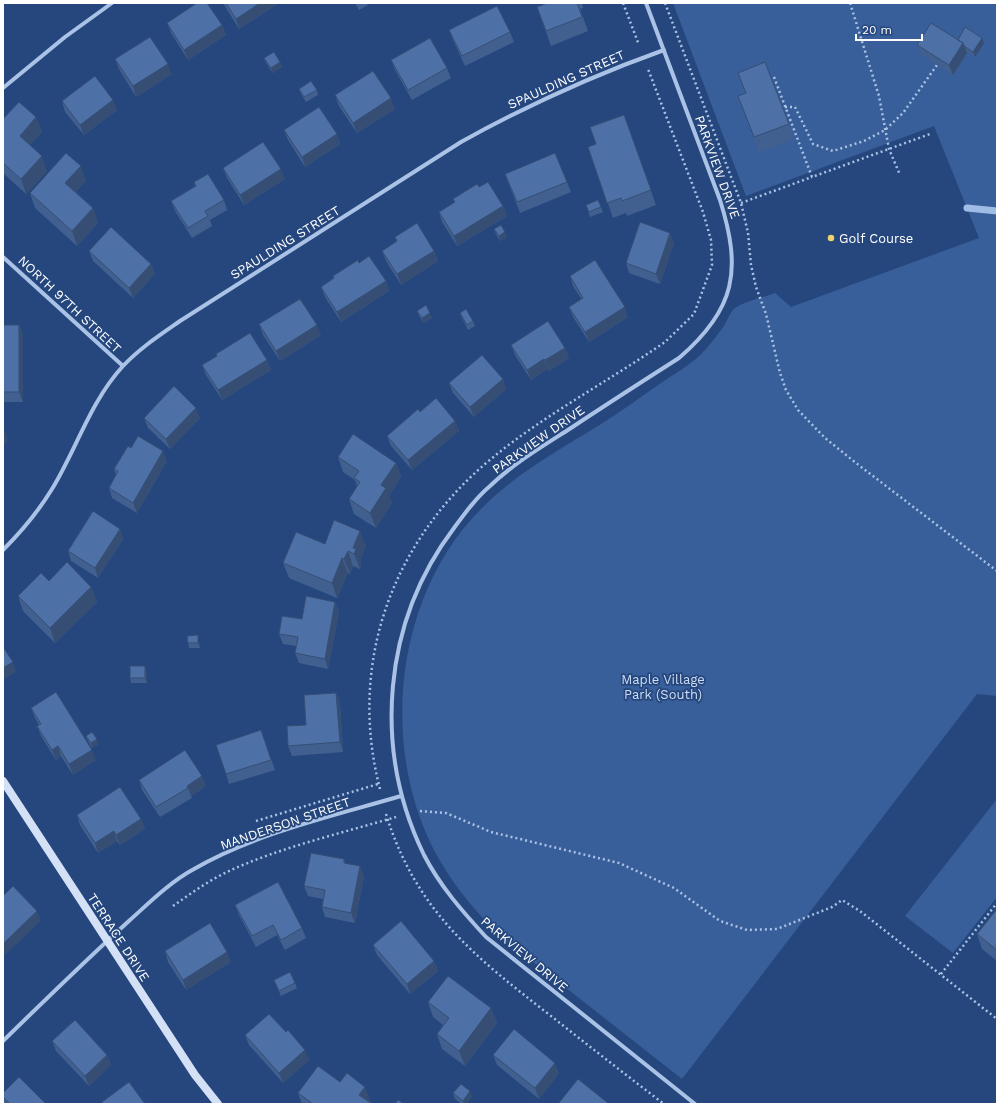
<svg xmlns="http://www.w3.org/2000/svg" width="1000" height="1107" viewBox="0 0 1000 1107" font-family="'Work Sans',sans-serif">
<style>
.green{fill:#395f9b}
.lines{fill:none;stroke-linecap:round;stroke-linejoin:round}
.stream{stroke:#9fbce6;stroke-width:7}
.path{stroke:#aac2e5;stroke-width:2.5;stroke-dasharray:2 3;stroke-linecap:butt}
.street{stroke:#aac2e5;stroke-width:4}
.secondary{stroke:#d4e0f5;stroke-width:8}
.wall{fill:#42608f}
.shaded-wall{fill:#364e74}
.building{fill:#4d70a6;stroke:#364e74}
.poi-dot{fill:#efd16f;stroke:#25477e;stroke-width:1.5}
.labels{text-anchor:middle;stroke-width:3.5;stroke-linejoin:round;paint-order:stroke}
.street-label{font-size:13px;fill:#fff;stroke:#25477e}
.poi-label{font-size:13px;fill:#fff;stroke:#25477e;text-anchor:start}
.park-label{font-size:13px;fill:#cdddf4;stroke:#25477e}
</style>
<rect width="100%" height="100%" fill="#25477e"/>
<!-- green -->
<path class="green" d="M673 3H997V696L977 694 682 1079 500 936C470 906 443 873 426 833 381 728 400 587 484 506 517 473 559 450 598 426 619 413 638 399 658 385 674 374 693 364 706 349 712 342 718 334 724 326 727 321 730 312 735 308 744 302 764 297 775 293L791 307 979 238 934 126 746 196Z
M997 799V897L953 953 905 916Z"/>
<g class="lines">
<!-- stream -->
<path class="stream" d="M967 208 997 211"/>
<!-- path -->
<path class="path" d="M623 3 639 45
M665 3 741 203 748 233 751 265 756 287 766 314 780 373 786 390 798 410 825 438 856 463 997 571
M850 3 879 96 889 149 900 175
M774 77 812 177 930 134
M785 107H795L813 144 833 151 864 141 885 130 903 113 937 65
M741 203 812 177
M380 789C348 666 390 546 485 464 540 417 606 383 665 342L694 314 712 265 711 240 703 212 648 69
M420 811 446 813 491 832 619 863 674 888 720 921 747 930 777 929 832 907 842 900 860 911 997 1019
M386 814C416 911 474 956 551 1016 589 1046 626 1075 664 1104
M256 821 378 784
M173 906C190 894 208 881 227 872 278 848 342 833 396 817
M941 974 997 903"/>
<!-- street -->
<path class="street" d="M646 3 720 200C742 270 736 309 679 358 643 381 607 404 571 428 543 446 514 463 490 486 476 498 465 513 454 528 383 622 372 748 424 855 440 886 462 911 486 937L695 1104
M3 88 65 37 112 3
M3 257 123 366
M3 550C22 531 38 512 52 489 77 448 90 402 123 366 140 348 160 335 180 321L461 142C526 106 594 75 664 50
M3 1041C45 1000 87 959 130 920 150 902 170 882 194 869 256 833 333 816 401 796"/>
<!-- secondary -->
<path class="secondary" d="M3 781 195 1075 218 1104"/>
</g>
<!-- wall -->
<path class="wall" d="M223 3H279L239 29Z
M355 3H367L368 5 359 10Z
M547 3H582L583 8 580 9 588 31 551 46 537 7Z
M167 23 222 25 226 35 188 60 171 33Z
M449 30 510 32 514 42 465 66 453 40Z
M958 40 984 43 975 57 966 51 967 53 953 75 921 55 917 45Z
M264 58 280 62 282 67 273 73 266 63Z
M115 59 172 74 136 97 119 69Z
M391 60 447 68 451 78 412 100 395 70Z
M738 73 789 124 794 139 759 152 738 96 745 93Z
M299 89 317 90 318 95 306 102 301 94Z
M335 95 395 109 357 133 339 106Z
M62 101 117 110 84 135 65 112Z
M624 115 656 205 627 216 626 213 613 218 588 147 596 144Z
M36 117 42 132 30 145 47 171 26 194 3 173V119Z
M284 130 337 134 340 144 305 167 288 140Z
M223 168 285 179 244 205 227 178Z
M505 174 567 182 571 192 520 213Z
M86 180 76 192 93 208 98 223 77 246 35 208 30 193Z
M194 182 224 200 227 210 210 220 212 226 192 238 175 211 171 201 195 186Z
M479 187 503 206 507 216 457 246 442 222 439 212 455 202 453 199Z
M598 200 603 212 590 217 586 205Z
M494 229 507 237 500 241 496 234Z
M395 237 434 251 438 261 401 285 386 261 382 251 397 242Z
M674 243 660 284 629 273 626 263Z
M89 251 151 264 155 274 133 298 93 261Z
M359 263 386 281 389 291 341 322 325 297 321 287 334 278 333 276Z
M570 276 628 317 589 342 573 317 569 307 582 300 573 286Z
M417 311 432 318 424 323 419 316Z
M460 313 473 321 475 326 468 330 462 318Z
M259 324 321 335 280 361 263 335Z
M3 325H19L23 335V402H3Z
M511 345 565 348 569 358 549 371 548 369 531 380 515 355Z
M267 360 271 370 222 400 206 375 202 365Z
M503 379 506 389 474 417 453 393 449 383Z
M420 412 455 421 459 431 412 470 391 446 387 436Z
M144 418H200L170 449 148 428Z
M131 448 167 461 137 513 112 498 109 488 116 475 114 469Z
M338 457 396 463 401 477 389 496 392 503 376 528 354 514 349 499 357 486 355 480 343 472Z
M120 529 123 539 98 578 71 561 68 551Z
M325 544 366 546 360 560 361 564 360 569 353 566 350 574 348 573 337 598 289 578 283 563Z
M49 581 91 587 97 602 55 643 23 611 18 596Z
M335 602 339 612 328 669 299 663 295 653 296 646 283 644 279 634 302 619Z
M199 641 200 648H189L188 643Z
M147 671V683H131L130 678Z
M336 693 340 703 343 752 292 756 288 746 306 725Z
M31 708 96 760 73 775 61 756 56 760 41 736 37 726 39 725 35 718Z
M261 730 275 770 229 784 226 774Z
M86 736 99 744 92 748 88 741Z
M139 780 206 786 191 796 192 798 160 817 142 790Z
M77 815 141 819 145 829 120 845 117 841 98 853 80 825Z
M344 859 345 863 364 876 355 923 325 917 322 907 323 899 308 896 304 886Z
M235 905 302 928 306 938 285 950 277 935 256 947 239 915Z
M997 909V961L982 949 977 934Z
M373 945 434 961 438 971 410 994 377 955Z
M165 951 231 962 186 990 168 962Z
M274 980 295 983 297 988 281 996Z
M428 1002 491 1008 497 1023 465 1066 442 1049 437 1034 443 1025 433 1017Z
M286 1032 309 1060 283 1083 249 1045 245 1035Z
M52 1041 107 1055 111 1065 89 1086 56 1051Z
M493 1055 559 1073 539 1099 497 1065Z
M340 1082 371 1102H370L372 1104H302L298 1093Z
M3 1093 46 1104H4L3 1101Z
M453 1093 472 1096 466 1104H462L455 1099Z"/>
<!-- shaded-wall -->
<path class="shaded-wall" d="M260 3H279L239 29 236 19Z
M222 25 226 35 188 60 184 50Z
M982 38 984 43 975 57 973 52Z
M963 43 967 53 953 75 949 65Z
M280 62 282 67 273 73 271 68Z
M168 64 172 74 136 97 133 86Z
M391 98 395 109 357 133 353 123Z
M113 100 117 110 84 135 80 125Z
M36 117 42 132 25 151 20 136Z
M337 134 340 144 305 167 302 157Z
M42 156 47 171 26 194 21 179Z
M81 166 86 180 71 198 65 183Z
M281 169 285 179 244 205 240 195Z
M503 206 507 216 457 246 454 236Z
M93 208 98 223 77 246 72 231Z
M505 232 507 237 500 241 499 236Z
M670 233 674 243 660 284 656 274Z
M434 251 438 261 401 285 397 274Z
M151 264 155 274 133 298 129 288Z
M386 281 389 291 341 322 337 312Z
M625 307 628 317 589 342 585 332Z
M430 313 432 318 424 323 422 318Z
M19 325 23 335V402L19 392Z
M317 325 321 335 280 361 276 351Z
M565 348 569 358 549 371 545 360Z
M544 359 548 369 531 380 527 370Z
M267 360 271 370 222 400 218 390Z
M503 379 506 389 474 417 470 407Z
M196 408 200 418 170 449 166 439Z
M455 421 459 431 412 470 408 460Z
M3 426 8 440 3 447Z
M163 451 167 461 137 513 133 503Z
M396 463 401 477 389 496 392 503 376 528 370 513 381 485Z
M120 529 123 539 98 578 95 568Z
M360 531 366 546 360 560 361 564 360 569 354 554 353 548Z
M348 551 353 566 350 574 344 559Z
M342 558 348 573 337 598 332 583Z
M91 587 97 602 55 643 50 628Z
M335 602 339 612 328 669 325 659Z
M198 635 199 641 200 648 198 643Z
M13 662 16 672 3 680V668Z
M145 666 147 671V683L145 678Z
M336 693 340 703 343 752 340 742Z
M97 739 99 744 92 748 91 743Z
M58 746 61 756 56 760 52 750Z
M92 750 96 760 73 775 69 764Z
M202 776 206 786 191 796 187 786Z
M141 819 145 829 120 845 116 835Z
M114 831 117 841 98 853 95 843Z
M360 866 364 876 355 923 351 913Z
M37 911 41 921 5 955 3 950V944Z
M227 952 231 962 186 990 183 980Z
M434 961 438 971 410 994 407 984Z
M491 1008 497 1023 465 1066 459 1051Z
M305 1050 309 1060 283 1083 279 1073Z
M107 1055 111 1065 89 1086 85 1076Z
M555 1063 559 1073 539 1099 535 1088Z
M365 1087 371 1102 369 1104 359 1095Z
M470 1091 472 1096 466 1104H464L463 1101Z"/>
<!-- building -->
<path class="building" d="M197 3H207L222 25 184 50 167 23Z
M226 3H260L236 19Z
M547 3H577L582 17 546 31 537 7Z
M497 6 510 32 462 56 449 30Z
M931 23 963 43 949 65 917 45Z
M965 27 982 38 973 52 964 46 963 43 958 40Z
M150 37 168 64 133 86 115 59Z
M430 38 447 68 408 90 391 60Z
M274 52 280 62 271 68 264 58Z
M765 62 789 124 754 137 738 96 746 93 738 73Z
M373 71 391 98 353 123 335 95Z
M95 76 113 100 80 125 62 101Z
M311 81 317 90 304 97 299 89Z
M19 102 36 117 20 136 42 156 21 179 3 163V119Z
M319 107 337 134 302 157 284 130Z
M624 115 651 190 622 201 621 198 607 203 588 147 596 144 590 127Z
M263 142 281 169 240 195 223 168Z
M66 153 81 166 65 183 93 208 72 231 30 193Z
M555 153 567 182 517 202 505 174Z
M208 174 224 200 205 211 208 216 188 228 171 201 196 186 194 182Z
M488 182 503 206 454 236 439 212 455 202 453 199 477 184 479 187Z
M598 200 601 207 589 212 586 205Z
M640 222 670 233 656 274 626 263Z
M417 223 434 251 397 274 382 251 397 241 395 237Z
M501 225 505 232 499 236 494 229Z
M111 227 151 264 129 288 89 251Z
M369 256 386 281 337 312 321 287 334 278 333 276 358 260 359 263Z
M595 260 625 307 585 332 569 307 583 298 570 276Z
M300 299 317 325 276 351 259 324Z
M426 305 430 313 422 318 417 311Z
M466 309 473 321 467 325 460 313Z
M548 321 565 348 545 360 544 359 527 370 511 345Z
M3 325H19V392H3Z
M250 333 267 360 218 390 202 365 217 356 216 354Z
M482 355 503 379 470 407 449 383Z
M174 386 196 408 166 439 144 418Z
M436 398 455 421 408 460 387 436 418 409 420 412Z
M353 434 396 463 381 485 386 488 370 513 349 499 360 482 354 478 359 471 338 457Z
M138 436 163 451 133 503 109 488 118 471 114 469 128 446 131 448Z
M93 511 120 529 95 568 68 551Z
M334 520 360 531 353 548 356 549 354 554 348 551 344 559 342 558 332 583 283 563 296 532 325 544Z
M67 562 91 587 50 628 18 596 41 573 49 581Z
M306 596 335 602 325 659 295 653 298 637 279 634 282 616 302 619Z
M198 635V643H188L187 636Z
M3 647 13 662 3 668Z
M130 666H145V678H130Z
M56 692 92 750 69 764 58 746 52 750 37 726 41 724 31 708Z
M336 693 340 742 288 746 287 726 306 725 304 695Z
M261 730 271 760 226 774 216 745Z
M92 732 97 739 91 743 86 736Z
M185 750 202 776 187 786 188 788 156 807 139 780Z
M120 787 141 819 116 835 114 831 95 843 77 815Z
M311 853 344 859V863L360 866 351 913 322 907 325 890 304 886Z
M278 882 302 928 281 940 273 925 252 936 235 905Z
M13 886 37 911 3 944V896Z
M997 909V950L977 934Z
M401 921 434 961 407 984 373 945Z
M210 923 227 952 183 980 165 951Z
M290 972 295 983 279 991 274 980Z
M448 976 491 1008 459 1051 437 1034 449 1018 428 1002Z
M269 1014 286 1032 288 1030 305 1050 279 1073 245 1035Z
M75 1020 107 1055 85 1076 52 1041Z
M514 1029 555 1063 535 1088 493 1055Z
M318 1066 340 1082 347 1073 365 1087 359 1095 372 1104H313L298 1093Z
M19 1077 46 1104H7L9 1103 3 1097V1093Z
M578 1079 609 1104H558Z
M129 1082 145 1104H103L102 1102Z
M461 1084 470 1091 463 1101 453 1093Z
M398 1100 404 1104H395Z"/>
<!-- markers -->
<circle class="poi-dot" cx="831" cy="238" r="4"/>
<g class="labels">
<!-- street labels -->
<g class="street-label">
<text transform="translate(566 79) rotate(-24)" y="5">SPAULDING STREET</text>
<text transform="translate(718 167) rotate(70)" y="5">PARKVIEW DRIVE</text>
<text transform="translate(285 242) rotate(-32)" y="5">SPAULDING STREET</text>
<text transform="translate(70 304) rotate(43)" y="5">NORTH 97TH STREET</text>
<text transform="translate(538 439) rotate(-35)" y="5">PARKVIEW DRIVE</text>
<text transform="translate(285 823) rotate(-19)" y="5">MANDERSON STREET</text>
<text transform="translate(119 937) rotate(57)" y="5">TERRACE DRIVE</text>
<text transform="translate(525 954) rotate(40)" y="5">PARKVIEW DRIVE</text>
</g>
<!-- poi labels -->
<g class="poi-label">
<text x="839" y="243">Golf Course</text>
</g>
<!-- park labels -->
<g class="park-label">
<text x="663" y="684">Maple Village<tspan x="663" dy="15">Park (South)</tspan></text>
</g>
</g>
<!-- border -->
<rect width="1000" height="1107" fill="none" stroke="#ffffff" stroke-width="8"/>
<!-- scale -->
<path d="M856 34v6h66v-6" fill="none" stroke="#ffffff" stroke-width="2"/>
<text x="862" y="34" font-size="12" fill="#ffffff" stroke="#25477e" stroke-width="3" paint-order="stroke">20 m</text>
</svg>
